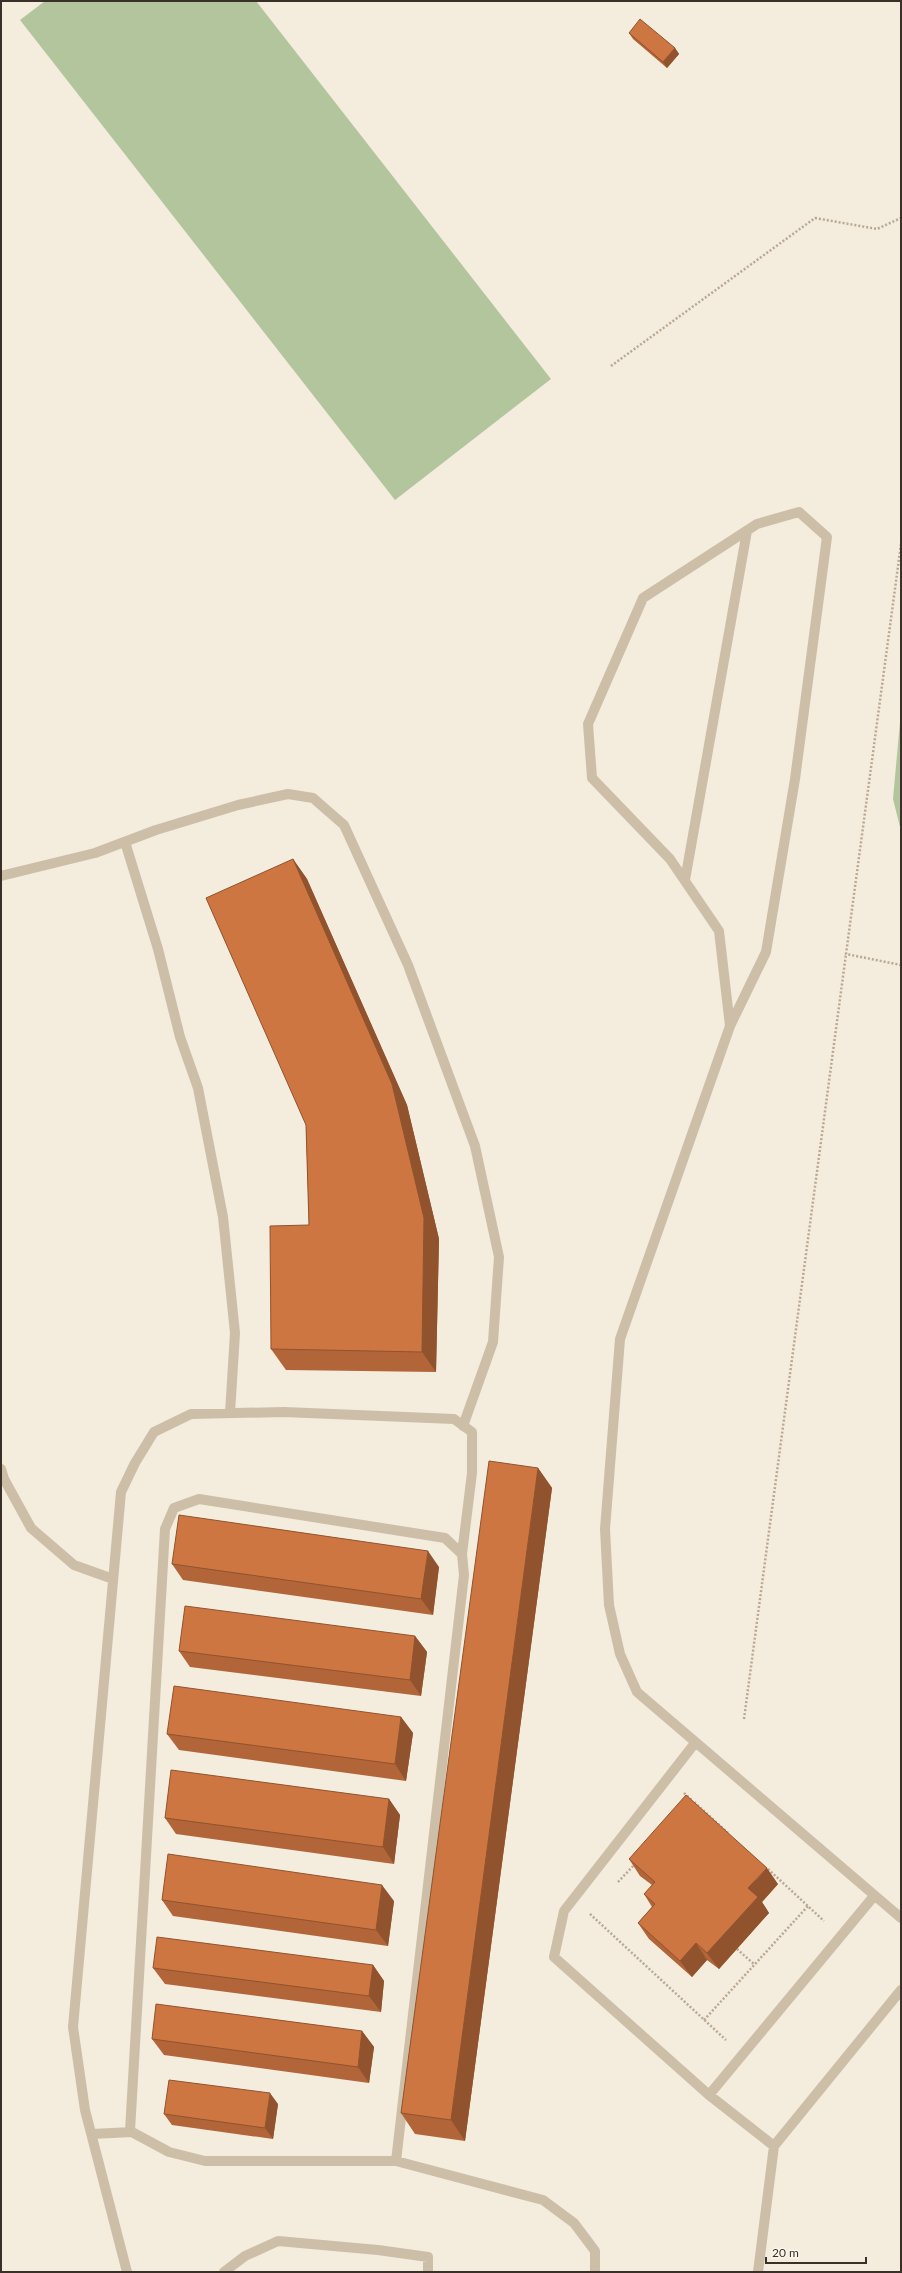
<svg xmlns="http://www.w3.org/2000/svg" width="902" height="2273" viewBox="0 0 902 2273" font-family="Lato,sans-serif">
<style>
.green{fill:#b2c59c}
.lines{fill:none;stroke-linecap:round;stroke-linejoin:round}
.path{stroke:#b9a892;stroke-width:2.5;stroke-dasharray:2 2;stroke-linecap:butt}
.minor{stroke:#cdbea8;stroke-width:10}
.wall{fill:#b16539}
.shaded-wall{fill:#90532e}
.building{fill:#ce7642;stroke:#90532e}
</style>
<rect width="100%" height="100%" fill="#f4ecdd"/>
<!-- green -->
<path class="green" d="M45 1H256L551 379 395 500 20 20Z
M901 711V831L893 799Z"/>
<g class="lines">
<!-- path -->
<path class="path" d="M611 366 815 218 877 229 901 218
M901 544 846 954 901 965
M744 1719 846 954
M684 1793 693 1801
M691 1802 693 1801 728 1833
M768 1869 824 1921
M618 1882 635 1864
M590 1914 726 2040
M737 1949 755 1965
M704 2020 808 1906"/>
<!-- minor -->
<path class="minor" d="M125 842 158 949 180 1037 198 1088 223 1217 235 1333 230 1413
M1 876 95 853 156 830 238 805 288 794 313 798 344 825 408 965 475 1146 499 1257 493 1342 463 1426
M685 880 747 531
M730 1026 719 931 670 859 592 778 588 724 643 598 757 524 799 512 827 537 795 779 766 952 730 1026 620 1339 605 1529 609 1605 620 1654 637 1692 901 1918
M1 1469 4 1479 31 1528 74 1565 113 1579
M695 1743 564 1911 554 1957 709 2095 774 2146
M709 2095 874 1896
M92 2134 132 2132
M396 2161 464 1575 462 1554 445 1538 199 1499 174 1508 165 1529 130 2131 169 2152 205 2161H396L543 2200 574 2223 595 2251V2272
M127 2272 85 2110 73 2027 121 1492 135 1463 154 1432 191 1414 284 1412 454 1419 472 1432V1473L462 1554
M224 2272 245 2256 278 2241 378 2250 428 2257V2272
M758 2272 774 2146 901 1990"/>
</g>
<!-- wall -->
<path class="wall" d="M629 33 675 48 679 54 667 68 633 39Z
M293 859 307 879 407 1105 439 1239 436 1372 286 1370 271 1349 309 1225 306 1125Z
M538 1468 552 1488 465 2141 415 2134 401 2113Z
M172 1564 439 1567 433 1615 183 1580Z
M415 1636 427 1652 421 1696 190 1667 179 1651Z
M401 1717 413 1733 406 1781 179 1750 167 1734Z
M389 1799 400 1815 394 1864 176 1834 165 1818Z
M629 1859 778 1884 762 1902 769 1913 719 1969 707 1960 692 1977 649 1939 638 1923 652 1907 644 1894 652 1885 640 1876Z
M162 1900 394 1901 388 1946 173 1916Z
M373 1965 384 1981 381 2012 165 1984 153 1968Z
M362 2031 374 2047 369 2083 164 2055 152 2039Z
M278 2104 273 2139 172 2125 164 2114Z"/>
<!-- shaded-wall -->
<path class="shaded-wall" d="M675 48 679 54 667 68 663 62Z
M293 859 307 879 407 1105 439 1239 436 1372 422 1352Z
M538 1468 552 1488 465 2141 451 2120Z
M428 1551 439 1567 433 1615 421 1599Z
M415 1636 427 1652 421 1696 410 1680Z
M401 1717 413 1733 406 1781 395 1764Z
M389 1799 400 1815 394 1864 383 1847Z
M767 1868 778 1884 762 1902 769 1913 719 1969 707 1953 748 1888Z
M382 1885 394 1901 388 1946 376 1930Z
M696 1943 707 1960 692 1977 680 1961Z
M373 1965 384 1981 381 2012 369 1996Z
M362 2031 374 2047 369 2083 358 2067Z
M270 2093 278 2104 273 2139 265 2128Z"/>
<!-- building -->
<path class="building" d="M640 19 675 48 663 62 629 33Z
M293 859 392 1084 424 1218 422 1352 271 1349 270 1226 309 1225 306 1125 206 898Z
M489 1461 538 1468 451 2120 401 2113Z
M179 1515 428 1551 421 1599 172 1564Z
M185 1606 415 1636 410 1680 179 1651Z
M174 1686 401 1717 395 1764 167 1734Z
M171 1770 389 1799 383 1847 165 1818Z
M686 1795 767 1868 748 1888 758 1897 707 1953 696 1943 680 1961 638 1923 655 1904 644 1894 655 1882 629 1859Z
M168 1854 382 1885 376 1930 162 1900Z
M157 1937 373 1965 369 1996 153 1968Z
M156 2004 362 2031 358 2067 152 2039Z
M169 2080 270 2093 265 2128 164 2114Z"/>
<!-- border -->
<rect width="902" height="2273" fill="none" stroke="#3a3029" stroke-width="4"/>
<!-- scale -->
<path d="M766 2257v6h100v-6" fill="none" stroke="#3a3029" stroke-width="2"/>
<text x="772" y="2257" font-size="12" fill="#3a3029" stroke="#fbf6ea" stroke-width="3" paint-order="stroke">20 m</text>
</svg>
